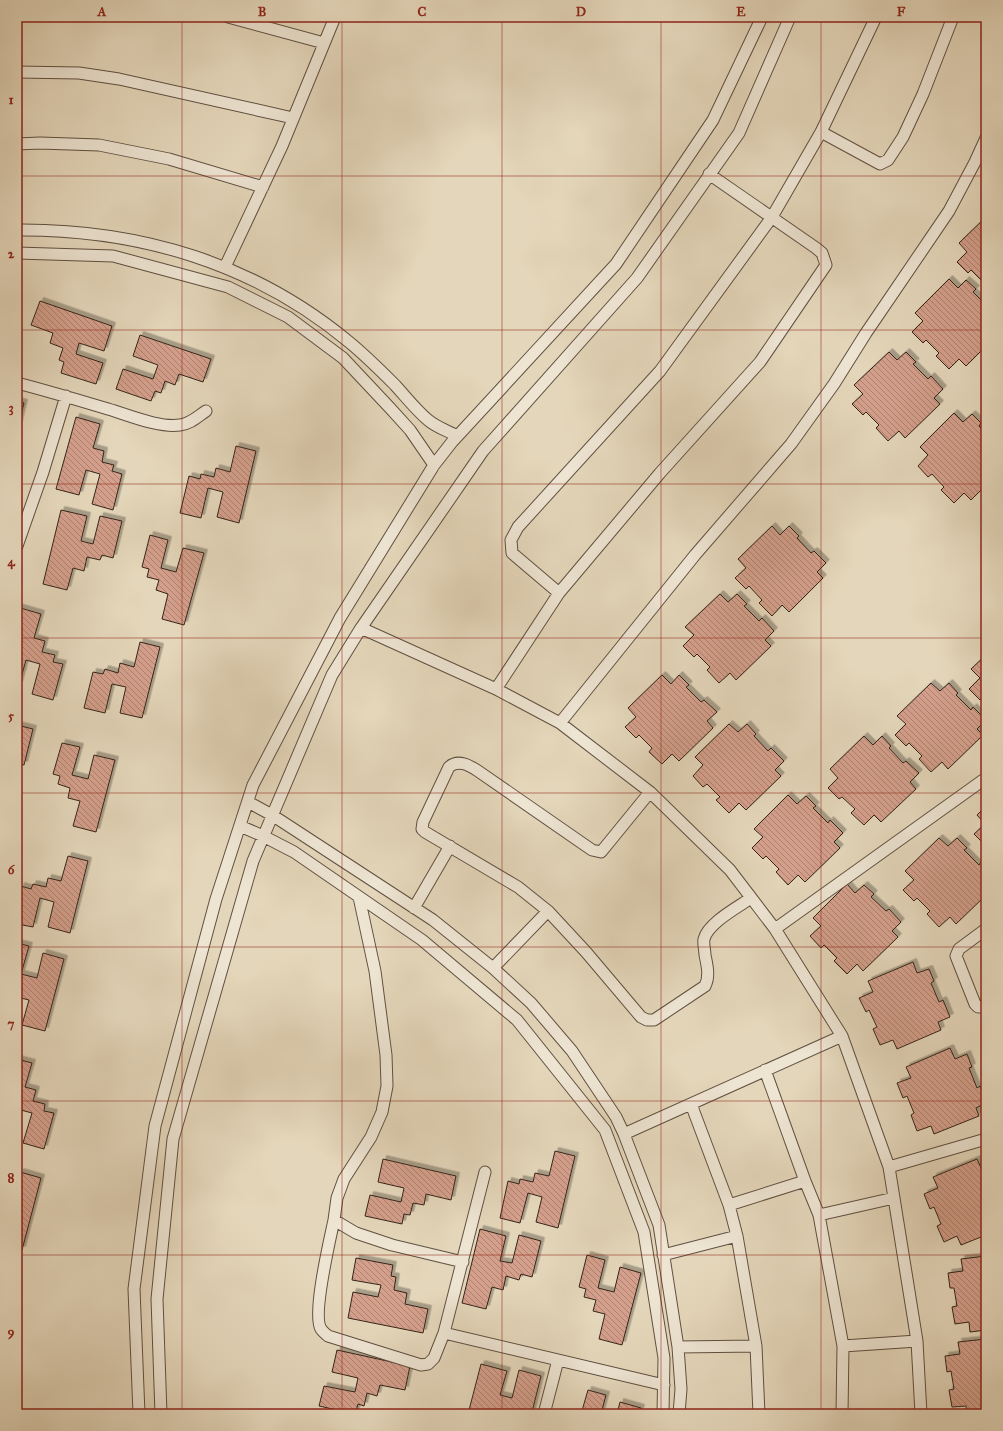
<svg xmlns="http://www.w3.org/2000/svg" width="1003" height="1431" viewBox="0 0 1003 1431" font-family="'IM FELL Great Primer',serif">
<style>
.building{fill:url(#building-back-hatch);stroke:#342419;filter:url(#shadow)}
.lines{fill:none;stroke-linecap:round;stroke-linejoin:round}
.minor-casing{stroke:#605041;stroke-width:13}
.minor{stroke:#ede4d2;stroke-width:11}
.grid{fill:none;stroke:#8f2418;stroke-width:1;stroke-opacity:0.55}
.neatline{fill:none;stroke:#8f2418;stroke-width:1.5}
.grid-label{font-size:13px;text-anchor:middle;font-weight:bold;fill:#8f2418}
</style>
<defs>
<pattern id="building-back-hatch" width="6" height="6" patternUnits="userSpaceOnUse"><rect width="6" height="6" fill="#d49f8b"/><path d="M-1 5l2 2M0 0l6 6M5-1l2 2" fill="none" stroke="#ad8171"/></pattern>
<filter id="shadow"><feDropShadow dx="3.5" dy="-3.5" stdDeviation="0" flood-color="#0004"/></filter>
</defs>
<rect width="100%" height="100%" fill="#e4d6ba"/>
<filter id="stains"><feTurbulence type="fractalNoise" baseFrequency=".005" numOctaves="4"/><feColorMatrix values="0 0 0 0 .2 0 0 0 0 .09 0 0 0 0 .02 0 0 0 .5 -.17"/></filter>
<radialGradient id="worn" r=".72"><stop offset=".6" stop-color="#630" stop-opacity="0"/><stop offset="1" stop-color="#630" stop-opacity=".3"/></radialGradient>
<!-- building -->
<path class="building" d="M986 217V292L981 286 984 283 971 270 968 273 957 262 967 252 959 243Z
M949 279 958 288 966 280 976 289 973 292 986 305V346L966 366 959 359 949 369 936 356 939 353 926 340 923 343 912 332 923 321 915 313Z
M40 301 112 326 104 351 79 343 76 354 103 363 96 384 61 373 64 362 59 360 63 348 50 343 53 333 31 325Z
M140 335 211 359 203 382 179 374 175 385 165 381 161 393 155 391 151 401 116 389 123 369 153 379 158 365 133 356Z
M889 352 897 360 906 352 916 362 913 364 928 379 931 376 943 389 934 398 940 404 905 438 899 431 888 441 876 428 879 425 866 412 863 415 852 404 863 394 854 385Z
M17 401 24 403 17 431Z
M954 413 963 422 972 414 981 423 979 426 986 433V485L971 500 964 493 954 503 941 490 944 487 932 474 928 477 918 466 928 455 920 447Z
M76 417 100 424 93 448 104 451 102 462 114 465 112 471 122 474 113 510 92 504 100 474 86 470 79 495 56 489Z
M236 446 256 451 239 523 217 517 223 492 208 488 201 518 180 513 189 476 200 479 201 474 214 477 216 468 230 472Z
M61 510 87 516 81 541 93 544 100 516 122 521 113 558 102 555 100 560 87 557 84 571 73 568 67 590 43 584Z
M772 526 780 535 789 526 799 536 797 538 811 553 814 551 826 563 817 572 823 578 789 612 782 605 772 616 759 603 762 600 749 586 746 589 735 578 746 568 738 559Z
M150 535 168 540 161 568 176 572 183 548 204 553 184 625 162 619 168 594 156 590 159 580 147 577 149 569 142 567Z
M720 594 728 602 737 594 747 604 744 606 759 621 762 618 774 631 765 640 771 646 736 680 730 673 719 683 707 670 710 667 697 654 694 657 683 646 694 635 685 627Z
M17 607 41 614 34 638 45 641 42 652 55 655 53 662 63 664 53 700 32 694 40 664 26 660 19 685H17Z
M140 642 160 647 142 718 120 713 126 687 112 684 105 713 84 708 93 672 103 674 105 669 118 673 120 663 134 667Z
M986 655V700L983 697 980 700 969 689 980 678 971 669Z
M662 675 671 684 679 675 689 685 686 687 701 702 704 700 717 712 707 721 713 728 679 761 672 754 662 764 649 752 652 748 639 735 636 738 625 727 636 717 628 708Z
M931 683 940 691 949 683 958 693 956 695 971 710 973 707 986 720 977 729 983 735 948 769 942 762 931 772 919 759 922 756 909 743 906 746 895 735 906 724 897 716Z
M729 724 738 732 747 724 756 734 754 736 768 751 771 748 784 761 775 770 781 776 746 810 739 803 729 813 716 800 720 797 707 784 703 787 693 776 703 765 695 757Z
M17 725 33 729 24 765 17 763Z
M864 736 873 745 882 736 891 746 889 748 903 763 906 761 919 773 910 782 916 789 881 822 874 815 864 825 851 813 855 809 842 797 839 799 828 788 838 778 830 769Z
M62 743 80 747 72 775 88 779 94 755 115 760 96 832 73 826 80 801 68 798 70 788 58 784 60 776 53 774Z
M788 795 797 804 806 796 816 806 813 808 828 823 830 820 843 833 834 842 840 848 805 882 798 875 788 885 776 872 779 869 766 856 763 859 752 848 763 837 754 829Z
M986 806V845H985L974 834 985 824 977 815Z
M939 838 948 846 957 838 967 848 964 850 979 865 981 862 986 867 985 884 986 895 956 924 950 917 939 927 927 914 930 911 917 898 914 901 903 890 914 880 905 871Z
M68 856 88 861 70 933 48 927 54 902 40 898 33 927 17 924V902L21 886 31 889 33 884 46 887 48 878 61 881Z
M847 884 855 893 864 885 874 894 871 897 886 911 889 909 901 922 892 931 898 937 863 971 857 964 847 974 834 961 837 958 824 945 821 948 810 936 821 926 813 918Z
M17 943 29 946 21 974 37 978 43 953 64 959 45 1031 22 1025 29 1000 17 997 19 986H17Z
M913 962 917 973 929 969 934 981 931 983 939 1002 943 1000 950 1017 938 1022 941 1030 897 1049 893 1040 880 1045 873 1029 877 1027 869 1010 866 1012 859 998 873 992 868 981Z
M950 1048 955 1059 967 1054 972 1067 969 1068 977 1088 980 1086 986 1099V1103L976 1108 979 1116 934 1134 931 1126 917 1131 911 1115 914 1113 907 1096 903 1098 897 1083 911 1078 906 1067Z
M17 1059 32 1063 25 1087 36 1090 33 1101 45 1104 44 1111 54 1113 44 1149 23 1143 32 1113 17 1109Z
M555 1151 575 1156 558 1228 536 1222 542 1197 528 1193 520 1223 500 1218 508 1181 519 1184 520 1179 533 1182 535 1173 549 1176Z
M383 1159 456 1176 451 1200 426 1194 424 1205 413 1203 410 1215 404 1214 402 1224 365 1216 370 1195 401 1202 404 1188 378 1182Z
M977 1159 982 1170 986 1168V1235L961 1245 957 1236 944 1242 937 1226 941 1224 934 1207 930 1209 924 1194 938 1188 933 1177Z
M20 1172 41 1178 22 1250 17 1248V1184Z
M480 1229 506 1236 500 1261 512 1263 519 1235 541 1241 532 1277 521 1274 519 1280 506 1276 503 1290 492 1287 486 1309 462 1303Z
M587 1255 605 1260 598 1288 614 1292 620 1267 641 1273 622 1345 599 1339 605 1314 593 1311 596 1300 584 1297 586 1289 579 1287Z
M986 1256V1330L970 1332 969 1322 955 1324 952 1307 957 1306 954 1288H950L948 1273 963 1271 961 1259Z
M356 1258 393 1265 391 1276 396 1277 394 1290 407 1293 405 1304 428 1309 423 1333 348 1318 353 1292 378 1297 381 1285 352 1280Z
M986 1339V1413L967 1414 966 1406 952 1407 949 1390 954 1389 951 1371 947 1372 945 1356 960 1354 958 1342Z
M337 1350 410 1366 405 1390 380 1385 377 1396 367 1393 364 1406 358 1404 355 1414 319 1406 324 1386 355 1392 358 1378 332 1372Z
M481 1364 507 1371 500 1395 512 1398 519 1370 541 1376 532 1412 521 1409 520 1414 507 1411 506 1414H468Z
M588 1390 606 1395 601 1414H581Z
M620 1402 641 1408 639 1414H617Z"/>
<g class="lines">
<!-- minor casing -->
<g class="minor-casing">
<path id="minor" d="M228 17 324 43
M17 72 79 73 119 79 293 118
M821 132 880 164 888 160 903 137 923 94 953 17
M17 144 40 143 99 145 169 159 263 187
M17 230C139 229 254 263 349 342 365 355 380 370 395 385 406 397 416 410 428 420 436 427 448 431 457 436
M17 253 113 256 228 287 288 317 343 358 390 408 410 430 434 465
M225 267 282 146 335 17
M17 383C48 391 78 400 108 409 129 415 158 428 180 425 190 424 197 417 206 411
M17 546 43 472 66 396
M559 593 512 553 511 540 518 527 660 371 772 217 821 132 876 17
M361 628 496 689 560 723 650 792 730 870 775 929 842 1036 889 1167 917 1341 921 1414
M496 689 559 593 660 473 760 362 826 265 822 253 816 248 709 174
M560 723 695 555 791 444 834 384 866 333 949 211 975 162 986 138
M650 792 606 846 601 852 592 850 478 771C469 765 458 759 449 767L423 822 422 829 425 832 518 887 548 911 586 952 641 1017 647 1020H654L705 986C710 976 707 965 705 955 705 950 703 944 704 939 708 923 738 907 751 898
M248 802 272 815 433 920 493 968 531 1003 572 1051 616 1117 624 1134 659 1225 678 1347 681 1389 679 1414
M240 826 263 836 294 852 422 940 517 1020 605 1130 644 1232 664 1358 663 1414
M359 897 375 971 386 1055 387 1086 382 1112 371 1137 344 1179 337 1198 334 1220 356 1233 392 1245 463 1262
M414 908 450 846
M775 929 986 778
M986 929 959 949 956 956 975 1004 978 1007H986
M493 968 548 911
M765 1070 805 1181 819 1215 894 1198
M624 1134 842 1036
M889 1167 986 1139
M485 1172 444 1333 664 1385
M729 1205 805 1181
M819 1215 843 1346 842 1414
M334 1220C330 1239 312 1315 321 1329 323 1332 326 1334 328 1336L421 1365 428 1364 434 1358 444 1333
M737 1236 756 1346
M663 1255 737 1236 729 1205 691 1104
M843 1346 917 1341
M678 1347 756 1346 759 1414
M139 1414 134 1289 155 1126 216 899 253 785 340 618 434 465 452 442 616 264 713 120 762 17
M161 1414 157 1299 173 1139 253 861 332 675 361 628 483 451 637 278 739 133 790 17
M544 1414 558 1360"/>
</g>
<!-- minor -->
<use href="#minor" class="minor"/>
</g>
<!-- grid -->
<path class="grid" d="M182 17V1414M342 17V1414M502 17V1414M661 17V1414M821 17V1414M17 176H986M17 330H986M17 484H986M17 638H986M17 793H986M17 947H986M17 1101H986M17 1255H986"/>
<!-- margin -->
<rect width="1003" height="1431" fill="none" stroke="#e4d6ba" stroke-width="44"/>
<rect x="22" y="22" width="959" height="1387" class="neatline"/>
<g class="grid-label">
<text x="102" y="16">A</text>
<text x="262" y="16">B</text>
<text x="422" y="16">C</text>
<text x="581" y="16">D</text>
<text x="741" y="16">E</text>
<text x="901" y="16">F</text>
<text x="11" y="104">1</text>
<text x="11" y="258">2</text>
<text x="11" y="412">3</text>
<text x="11" y="566">4</text>
<text x="11" y="720">5</text>
<text x="11" y="874">6</text>
<text x="11" y="1028">7</text>
<text x="11" y="1182">8</text>
<text x="11" y="1336">9</text>
</g>
<rect width="100%" height="100%" filter="url(#stains)"/>
<rect width="100%" height="100%" fill="url(#worn)"/>
</svg>
